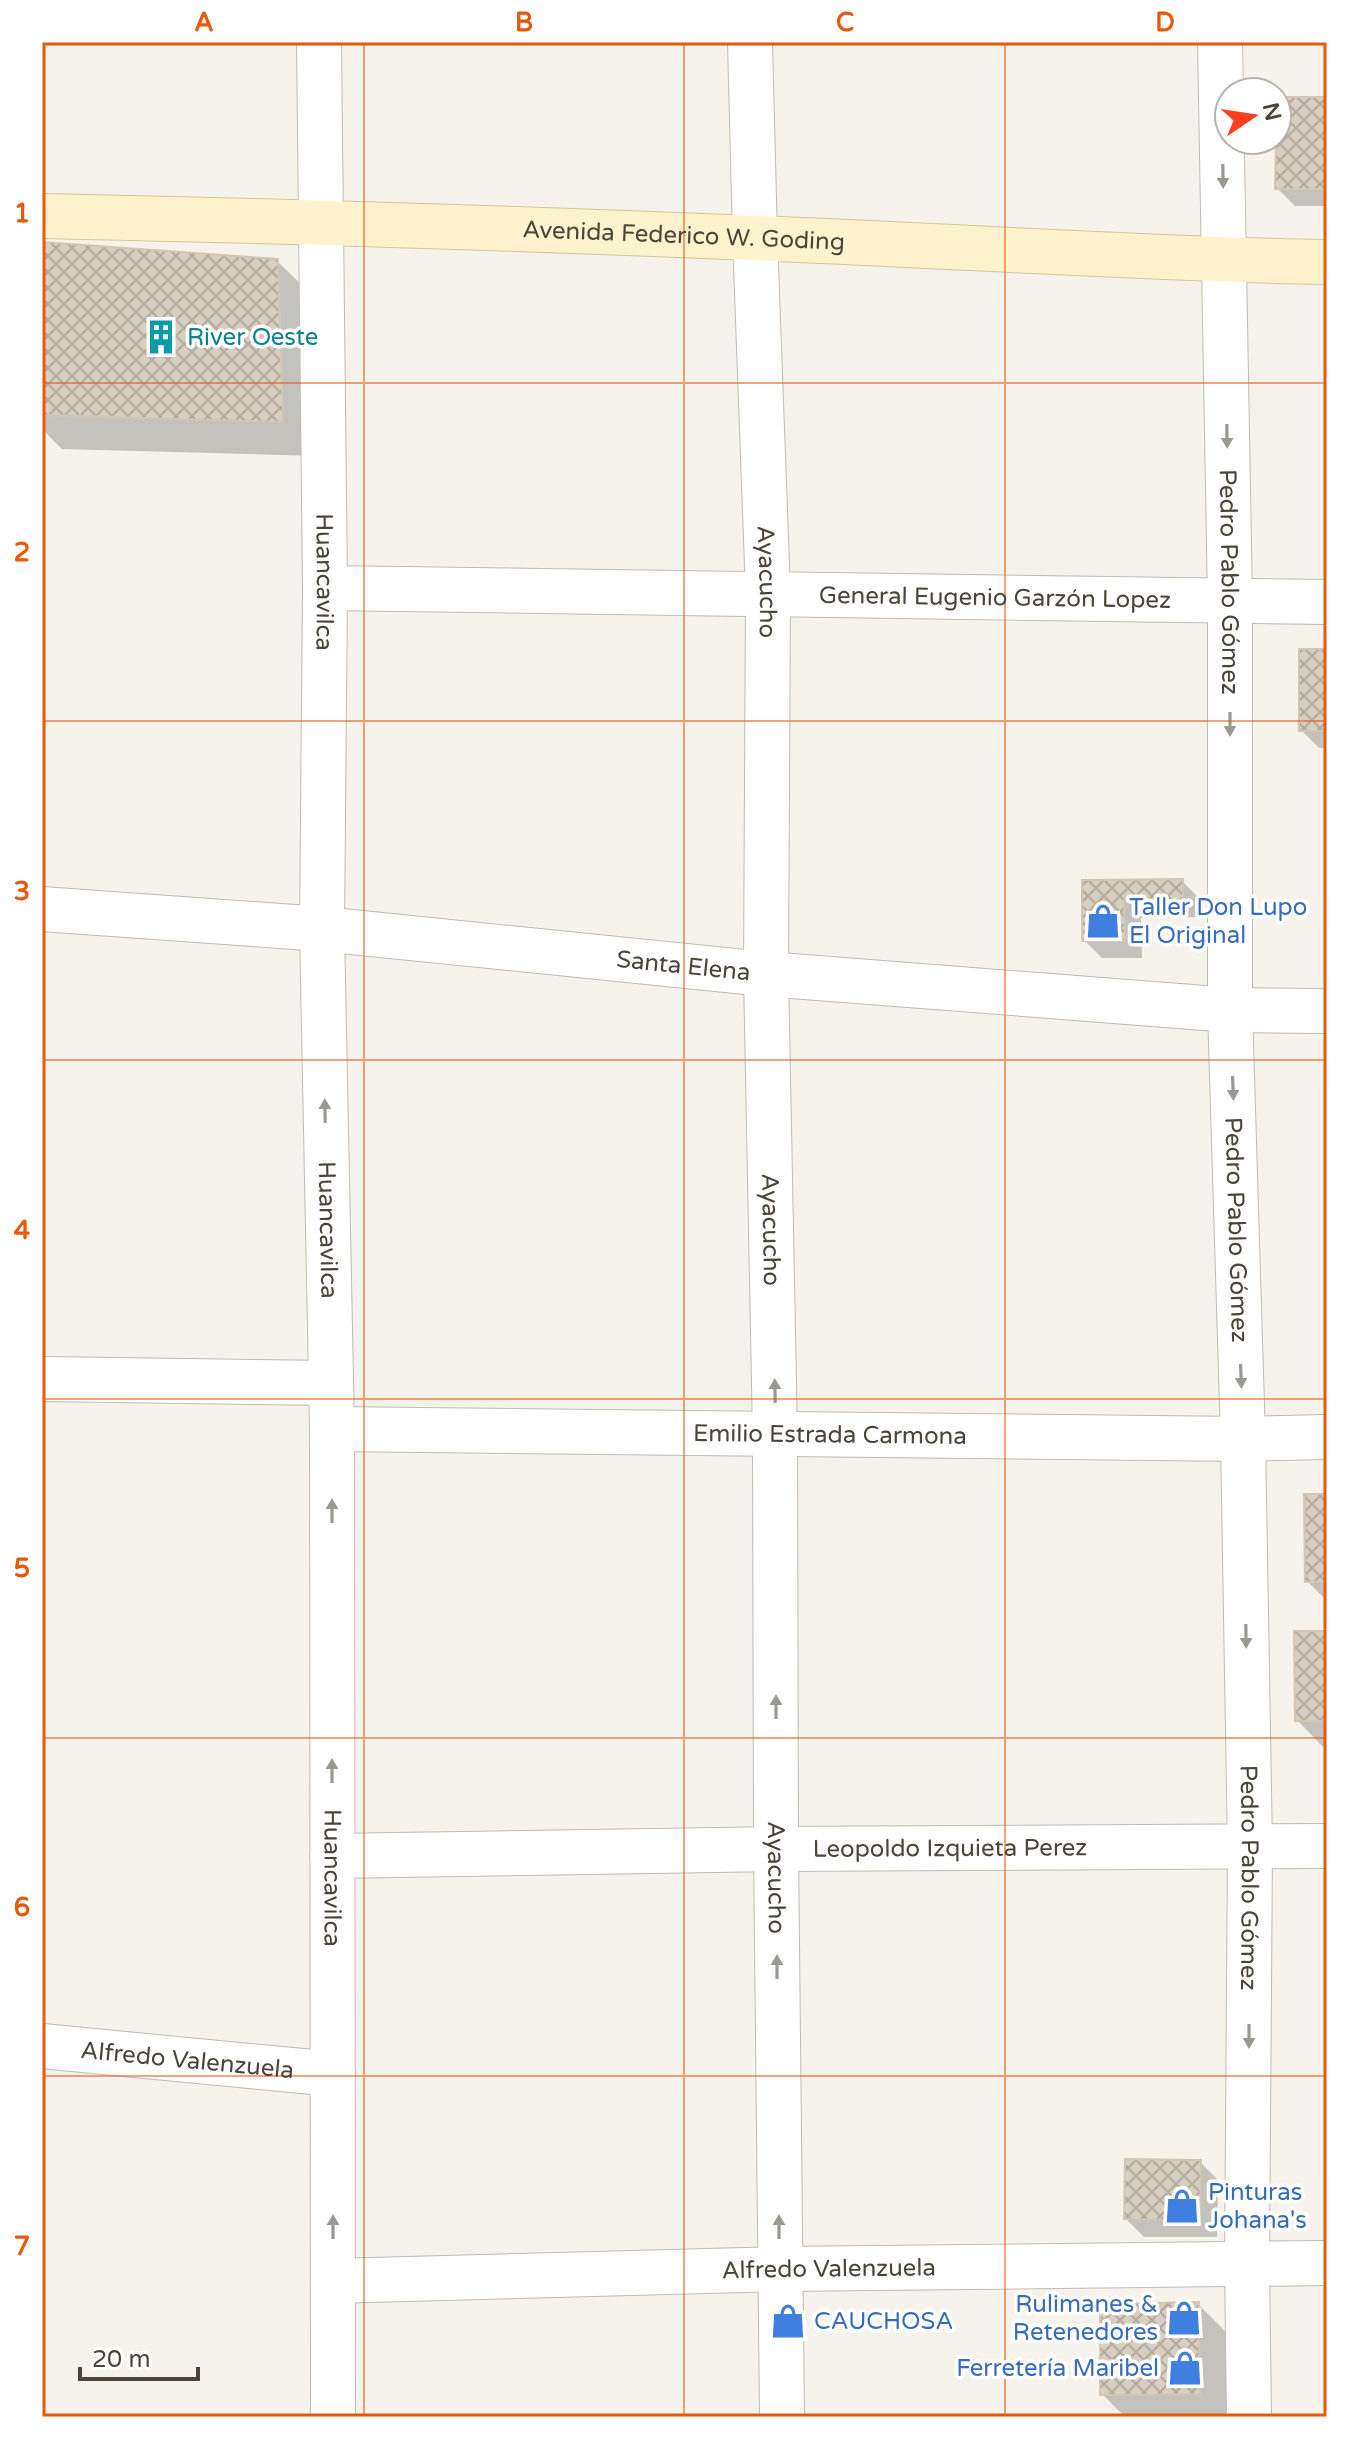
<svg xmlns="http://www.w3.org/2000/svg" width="1369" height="2459" viewBox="0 0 1369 2459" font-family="'Varela Round',sans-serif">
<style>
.shadow{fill:#0003}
.building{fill:url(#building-cross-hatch);stroke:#d3c7b4;stroke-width:2}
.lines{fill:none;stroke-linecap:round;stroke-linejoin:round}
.street-casing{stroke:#c2bbae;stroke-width:46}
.secondary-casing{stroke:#d6c79b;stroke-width:46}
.street{stroke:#fff;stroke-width:44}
.secondary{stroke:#fff3cd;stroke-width:44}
.oneway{fill:#9c9892}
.grid{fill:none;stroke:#e8590c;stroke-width:2;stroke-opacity:0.55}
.labels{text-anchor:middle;stroke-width:7;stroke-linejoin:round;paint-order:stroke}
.street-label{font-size:24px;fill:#4b4439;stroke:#fff}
.culture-label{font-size:24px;fill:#0d838f;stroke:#fff;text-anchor:start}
.shop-label{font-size:24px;fill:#366cbe;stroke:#fff;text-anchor:start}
.neatline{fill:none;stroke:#e8590c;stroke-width:3}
.grid-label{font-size:26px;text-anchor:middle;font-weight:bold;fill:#e8590c}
</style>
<defs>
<pattern id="building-cross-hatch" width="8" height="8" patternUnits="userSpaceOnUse" patternTransform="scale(2)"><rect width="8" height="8" fill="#d8cfc1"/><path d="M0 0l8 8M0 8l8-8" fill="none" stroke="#b1aa9e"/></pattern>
</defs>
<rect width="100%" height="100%" fill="#f6f3ec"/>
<!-- shadow -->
<path class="shadow" d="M1327 99V206H1295L1277 188Z
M42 244 277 261 312 295 317 456 62 449 42 429Z
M1327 651V748H1319L1301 730Z
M1182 881 1200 899V917L1141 918 1142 958H1102L1084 940V882Z
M1327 1496V1601L1307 1581Z
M1327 1633V1747H1323L1297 1720Z
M1200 2162 1218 2180 1217 2237H1144L1126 2219Z
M1198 2304 1233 2339 1234 2417H1125L1102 2394Z"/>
<!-- building -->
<path class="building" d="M1277 97H1327V189H1275Z
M42 242 278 259 283 422 42 415Z
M1299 649H1327V731H1299Z
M1183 879V900H1124L1125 941H1082V880Z
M1304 1494H1327V1582H1305Z
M1294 1631H1327V1721H1295Z
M1125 2159 1201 2160 1200 2220 1124 2219Z
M1199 2302 1200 2394 1100 2395V2304Z"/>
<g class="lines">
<!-- street casing -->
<g class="street-casing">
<g id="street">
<path id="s1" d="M319 42 325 588 322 929 332 1429 333 2417"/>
<path id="s2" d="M750 42 755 238 768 593 766 974 775 1434 776 1849 782 2417"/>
<path id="s3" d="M1220 42 1230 601V1010L1243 1439 1250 1848 1247 2264 1249 2417"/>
<path id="s4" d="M325 588 1327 602"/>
<path id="s5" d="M42 909 322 929 766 974 1230 1010 1327 1011"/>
<path d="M42 1379 331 1383"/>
<path id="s6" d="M332 1429 1243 1439 1327 1437"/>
<path id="s7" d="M332 1856 776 1849 1327 1846"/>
<path id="s8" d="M42 2046 333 2074"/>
<path id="s9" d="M333 2281 780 2269 1327 2263"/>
</g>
</g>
<!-- secondary casing -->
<g class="secondary-casing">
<g id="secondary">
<path id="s10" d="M42 216C279 221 516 228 752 238 944 245 1135 259 1327 262"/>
</g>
</g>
<!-- street -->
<use href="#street" class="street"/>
<!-- secondary -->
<use href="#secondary" class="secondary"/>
</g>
<!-- one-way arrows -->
<defs><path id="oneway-solid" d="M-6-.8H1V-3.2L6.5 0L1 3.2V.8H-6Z" transform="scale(2)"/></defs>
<g class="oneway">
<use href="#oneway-solid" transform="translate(1223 176) rotate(89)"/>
<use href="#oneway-solid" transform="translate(1227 436) rotate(89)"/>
<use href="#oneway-solid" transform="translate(1230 724) rotate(90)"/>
<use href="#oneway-solid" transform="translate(1233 1088) rotate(88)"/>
<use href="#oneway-solid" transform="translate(325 1111) rotate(-91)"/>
<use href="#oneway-solid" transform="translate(1241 1376) rotate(88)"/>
<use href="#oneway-solid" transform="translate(775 1391) rotate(-91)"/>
<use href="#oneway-solid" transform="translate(332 1511) rotate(-90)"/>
<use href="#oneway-solid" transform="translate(1246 1636) rotate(89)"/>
<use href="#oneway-solid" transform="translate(776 1707) rotate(-90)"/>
<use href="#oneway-solid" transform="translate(332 1771) rotate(-90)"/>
<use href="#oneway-solid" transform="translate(777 1967) rotate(-90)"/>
<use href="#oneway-solid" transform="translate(1249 2036) rotate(90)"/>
<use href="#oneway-solid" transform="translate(333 2227) rotate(-90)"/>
<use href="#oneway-solid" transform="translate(779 2227) rotate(-90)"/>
</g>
<!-- grid -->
<path class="grid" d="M364 42V2417M684 42V2417M1005 42V2417M42 383H1327M42 721H1327M42 1060H1327M42 1399H1327M42 1738H1327M42 2076H1327"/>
<!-- icons -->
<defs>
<g id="building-bare" transform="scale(2.76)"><path d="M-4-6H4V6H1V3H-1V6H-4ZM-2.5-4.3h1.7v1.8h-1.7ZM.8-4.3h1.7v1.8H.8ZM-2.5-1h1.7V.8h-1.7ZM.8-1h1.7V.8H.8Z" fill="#0f9aa8" stroke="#fff" stroke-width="2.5" paint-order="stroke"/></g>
<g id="shop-bare" transform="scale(2.76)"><path d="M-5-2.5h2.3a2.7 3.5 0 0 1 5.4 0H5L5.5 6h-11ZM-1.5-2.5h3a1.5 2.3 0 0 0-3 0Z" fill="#3f7fe0" stroke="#fff" stroke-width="2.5" paint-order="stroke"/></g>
</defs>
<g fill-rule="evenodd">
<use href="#building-bare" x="161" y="337"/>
<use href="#shop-bare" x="1103" y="921"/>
<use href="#shop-bare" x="1182" y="2206"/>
<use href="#shop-bare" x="1184" y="2318"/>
<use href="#shop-bare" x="788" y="2321"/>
<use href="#shop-bare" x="1185" y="2368"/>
</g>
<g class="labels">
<!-- street labels -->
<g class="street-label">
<text dy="8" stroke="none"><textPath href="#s10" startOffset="642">Avenida Federico W. Goding</textPath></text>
<text dy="8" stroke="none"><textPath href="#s2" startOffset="540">Ayacucho</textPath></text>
<text dy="8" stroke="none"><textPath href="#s1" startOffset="540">Huancavilca</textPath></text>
<text dy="8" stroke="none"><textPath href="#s3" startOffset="540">Pedro Pablo Gómez</textPath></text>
<text dy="8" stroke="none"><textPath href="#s4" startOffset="670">General Eugenio Garzón Lopez</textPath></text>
<text dy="8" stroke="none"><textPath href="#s5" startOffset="644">Santa Elena</textPath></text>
<text dy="8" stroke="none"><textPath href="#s1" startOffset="1188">Huancavilca</textPath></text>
<text dy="8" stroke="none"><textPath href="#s2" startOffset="1188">Ayacucho</textPath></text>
<text dy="8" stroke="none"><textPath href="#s3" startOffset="1188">Pedro Pablo Gómez</textPath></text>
<text dy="8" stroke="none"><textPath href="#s6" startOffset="498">Emilio Estrada Carmona</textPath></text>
<text dy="8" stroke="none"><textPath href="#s7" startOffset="618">Leopoldo Izquieta Perez</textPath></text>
<text dy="8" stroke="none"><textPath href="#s1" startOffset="1836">Huancavilca</textPath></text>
<text dy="8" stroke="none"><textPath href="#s2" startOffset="1836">Ayacucho</textPath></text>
<text dy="8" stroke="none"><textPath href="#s3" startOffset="1836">Pedro Pablo Gómez</textPath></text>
<text dy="8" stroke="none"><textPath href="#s8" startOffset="146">Alfredo Valenzuela</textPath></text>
<text dy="8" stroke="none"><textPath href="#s9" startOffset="496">Alfredo Valenzuela</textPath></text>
</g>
<!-- culture labels -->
<g class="culture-label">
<text x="187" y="345">River Oeste</text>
</g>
<!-- shop labels -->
<g class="shop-label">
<text x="1129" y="915">Taller Don Lupo<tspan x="1129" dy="28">El Original</tspan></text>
<text x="1208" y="2200">Pinturas<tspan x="1208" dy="28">Johana's</tspan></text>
<text x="1158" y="2312" text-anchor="end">Rulimanes &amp;<tspan x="1158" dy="28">Retenedores</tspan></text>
<text x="814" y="2329">CAUCHOSA</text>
<text x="1159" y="2376" text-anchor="end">Ferretería Maribel</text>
</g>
</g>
<!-- border -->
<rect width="1369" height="2459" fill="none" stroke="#ffffff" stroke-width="88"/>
<!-- north arrow -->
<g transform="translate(1253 116) rotate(77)"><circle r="38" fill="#ffffff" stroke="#b7b4b0" stroke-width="2"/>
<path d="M0-6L14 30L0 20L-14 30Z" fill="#fc3f1d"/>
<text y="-12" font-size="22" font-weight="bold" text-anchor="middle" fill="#4b4439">N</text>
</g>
<!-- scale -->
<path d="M80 2367v12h118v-12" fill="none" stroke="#4b4439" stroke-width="4"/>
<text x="92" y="2367" font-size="24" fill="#4b4439" stroke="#ffffff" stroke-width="6" paint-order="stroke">20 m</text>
<rect x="44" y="44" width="1281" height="2371" class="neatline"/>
<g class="grid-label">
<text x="204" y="31">A</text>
<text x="524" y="31">B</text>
<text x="845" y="31">C</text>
<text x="1165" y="31">D</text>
<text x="22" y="222">1</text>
<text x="22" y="561">2</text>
<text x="22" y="900">3</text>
<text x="22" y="1239">4</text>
<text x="22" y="1577">5</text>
<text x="22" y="1916">6</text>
<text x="22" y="2255">7</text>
</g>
</svg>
